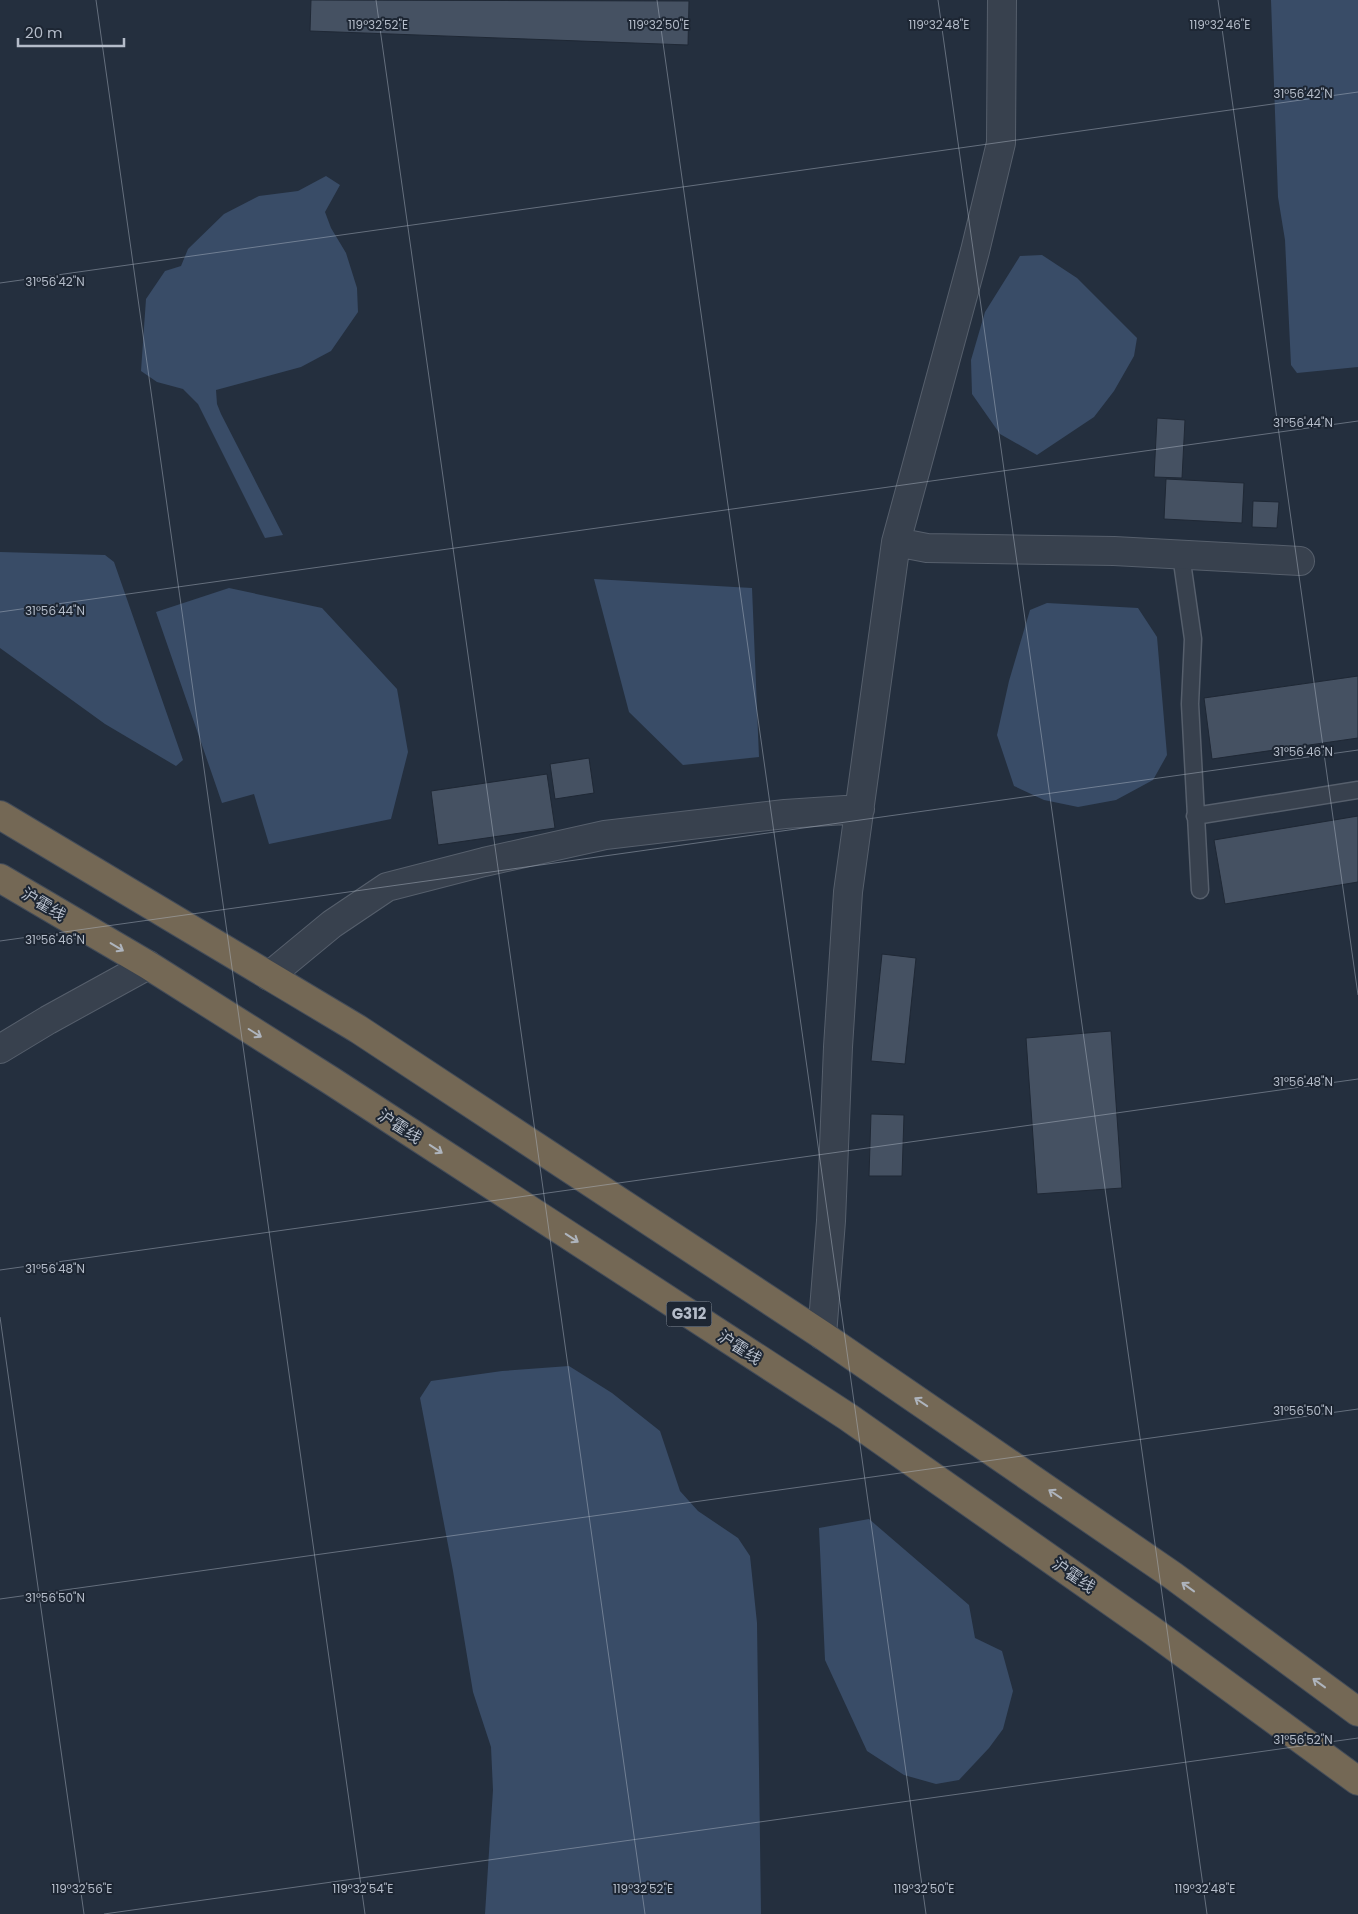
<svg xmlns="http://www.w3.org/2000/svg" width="1358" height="1914" viewBox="0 0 1358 1914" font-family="Poppins,'Noto Sans SC',sans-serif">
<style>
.water{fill:#394c67}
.building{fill:#455162;stroke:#1f2835}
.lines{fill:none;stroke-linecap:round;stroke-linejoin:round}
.lane-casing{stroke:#565f6c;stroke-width:19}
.street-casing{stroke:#565f6c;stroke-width:30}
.highway-casing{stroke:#434c59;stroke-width:30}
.lane{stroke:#38414e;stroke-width:16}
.street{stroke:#38414e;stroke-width:28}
.highway{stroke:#746855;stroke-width:28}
.oneway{stroke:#aeb4bd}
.ticks{fill:none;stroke:#b4bcc9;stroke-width:1;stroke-opacity:0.45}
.labels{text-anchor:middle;stroke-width:4;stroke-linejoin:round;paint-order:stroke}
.shield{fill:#1d2633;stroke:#878f9c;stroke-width:1}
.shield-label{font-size:15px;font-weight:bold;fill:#b4bcc9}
.street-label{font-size:16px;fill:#b4bcc9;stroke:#1d2633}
.ticks-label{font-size:12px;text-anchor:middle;fill:#b4bcc9;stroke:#1d2633;stroke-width:4;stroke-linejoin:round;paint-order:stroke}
</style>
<rect width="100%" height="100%" fill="#242f3e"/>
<!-- water -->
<path class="water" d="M1271 0H1358V367L1297 373 1291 365 1285 240 1278 197Z
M326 176 340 185 325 212 331 228 346 253 357 288 358 312 331 351 301 367 216 390 217 404 221 414 283 535 265 538 198 404 183 389 157 382 141 371 146 299 165 271 181 266 188 249 224 214 259 196 298 191Z
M1042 255 1077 278 1137 338 1134 356 1114 391 1094 417 1037 455 1000 434 972 394 971 360 985 312 1020 256Z
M0 552 105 555 114 562 183 760 176 766 105 724 0 648Z
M594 579 752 588 759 757 683 765 629 712Z
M229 588 322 608 397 689 408 752 391 819 269 844 254 794 222 803 156 612Z
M1047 603 1138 608 1157 637 1167 755 1153 780 1116 800 1078 807 1044 800 1014 786 997 735 1009 681 1030 610Z
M569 1366 612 1393 660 1431 680 1491 698 1511 738 1538 750 1556 757 1623 761 1914H485L493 1790 491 1747 473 1692 453 1571 420 1398 431 1381 502 1371Z
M869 1519 969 1605 975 1638 1002 1651 1013 1691 1003 1729 989 1748 959 1780 936 1784 904 1775 867 1751 825 1660 819 1528Z"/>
<!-- building -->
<path class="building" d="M311 0 689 1 688 45 310 31Z
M1157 418 1185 420 1182 478 1154 477Z
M1166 479 1244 483 1242 523 1164 519Z
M1253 501 1279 502 1277 528 1252 527Z
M1358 676V738L1212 759 1204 698Z
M589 758 594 793 555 799 550 764Z
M547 774 555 828 438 845 431 791Z
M1358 816V882L1225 904 1214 840Z
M882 954 916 958 905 1064 871 1061Z
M1111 1031 1122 1188 1037 1194 1026 1038Z
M871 1114 904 1115 902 1176H869Z"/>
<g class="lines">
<!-- lane casing -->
<g class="lane-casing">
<path id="lane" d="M1181 555 1193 639 1190 704 1200 890
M1195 816 1358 790"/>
</g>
<!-- street casing -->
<g class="street-casing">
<path id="street" d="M896 542 927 548 1114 551 1300 561
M269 976 332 924 387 887 484 862 605 835 785 814 860 809
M0 1049 48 1020 148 965
M822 1335 831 1221 838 1047 848 892 896 542 975 251 1001 143 1002 0"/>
</g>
<!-- highway casing -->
<g class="highway-casing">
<path id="highway" d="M0 815 358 1029 822 1335 1172 1575 1358 1712
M0 878 148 965 330 1080 848 1417 1150 1629 1358 1781"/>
</g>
<!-- lane -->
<use href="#lane" class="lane"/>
<!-- street -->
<use href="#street" class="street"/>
<!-- highway -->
<use href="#highway" class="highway"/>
</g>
<!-- one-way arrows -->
<defs><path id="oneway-shaft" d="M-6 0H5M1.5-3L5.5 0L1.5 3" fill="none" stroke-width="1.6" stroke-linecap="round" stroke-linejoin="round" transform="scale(1.25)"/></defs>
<g class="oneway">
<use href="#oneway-shaft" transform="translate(117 947) rotate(31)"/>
<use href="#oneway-shaft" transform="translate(255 1033) rotate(32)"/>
<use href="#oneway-shaft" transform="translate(436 1149) rotate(33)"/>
<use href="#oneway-shaft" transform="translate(572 1238) rotate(33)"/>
<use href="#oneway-shaft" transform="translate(921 1402) rotate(-146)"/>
<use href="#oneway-shaft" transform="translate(1055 1494) rotate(-146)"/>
<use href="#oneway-shaft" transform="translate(1188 1587) rotate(-144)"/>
<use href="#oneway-shaft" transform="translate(1319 1683) rotate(-144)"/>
</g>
<!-- ticks -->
<path class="ticks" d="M96 0 365 1914M376 0 645 1914M657 0 926 1914M938 0 1207 1914M1218 0 1358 995M0 283 1358 92M0 612 1358 421M0 941 1358 750M0 1270 1358 1079M0 1317 84 1914M0 1599 1358 1409M104 1914 1358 1738"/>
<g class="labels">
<!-- shield labels -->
<rect class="shield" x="666.5" y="1301.5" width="45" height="25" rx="4"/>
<g class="shield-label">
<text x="689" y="1319">G312</text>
</g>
<!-- street labels -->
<g class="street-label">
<text transform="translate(44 904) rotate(31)" y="6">沪霍线</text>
<text transform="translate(400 1126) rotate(33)" y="6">沪霍线</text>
<text transform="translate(740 1347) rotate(33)" y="6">沪霍线</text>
<text transform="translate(1074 1575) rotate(35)" y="6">沪霍线</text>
</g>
</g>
<g class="ticks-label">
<text x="378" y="29">119°32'52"E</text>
<text x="659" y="29">119°32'50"E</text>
<text x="939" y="29">119°32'48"E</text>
<text x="1220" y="29">119°32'46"E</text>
<text x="1303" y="98">31°56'42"N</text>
<text x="55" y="286">31°56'42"N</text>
<text x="1303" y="427">31°56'44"N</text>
<text x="55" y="615">31°56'44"N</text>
<text x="1303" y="756">31°56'46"N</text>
<text x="55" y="944">31°56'46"N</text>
<text x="1303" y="1086">31°56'48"N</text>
<text x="55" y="1273">31°56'48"N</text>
<text x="1303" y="1415">31°56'50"N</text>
<text x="55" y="1602">31°56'50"N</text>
<text x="1303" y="1744">31°56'52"N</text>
<text x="82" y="1893">119°32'56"E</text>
<text x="363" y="1893">119°32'54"E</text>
<text x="643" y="1893">119°32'52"E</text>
<text x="924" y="1893">119°32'50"E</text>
<text x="1205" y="1893">119°32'48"E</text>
</g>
<!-- scale -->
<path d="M18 38v8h106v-8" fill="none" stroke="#b4bcc9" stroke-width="2.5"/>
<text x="25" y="38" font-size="15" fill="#b4bcc9" stroke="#1d2633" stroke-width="4" paint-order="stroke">20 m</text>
</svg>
